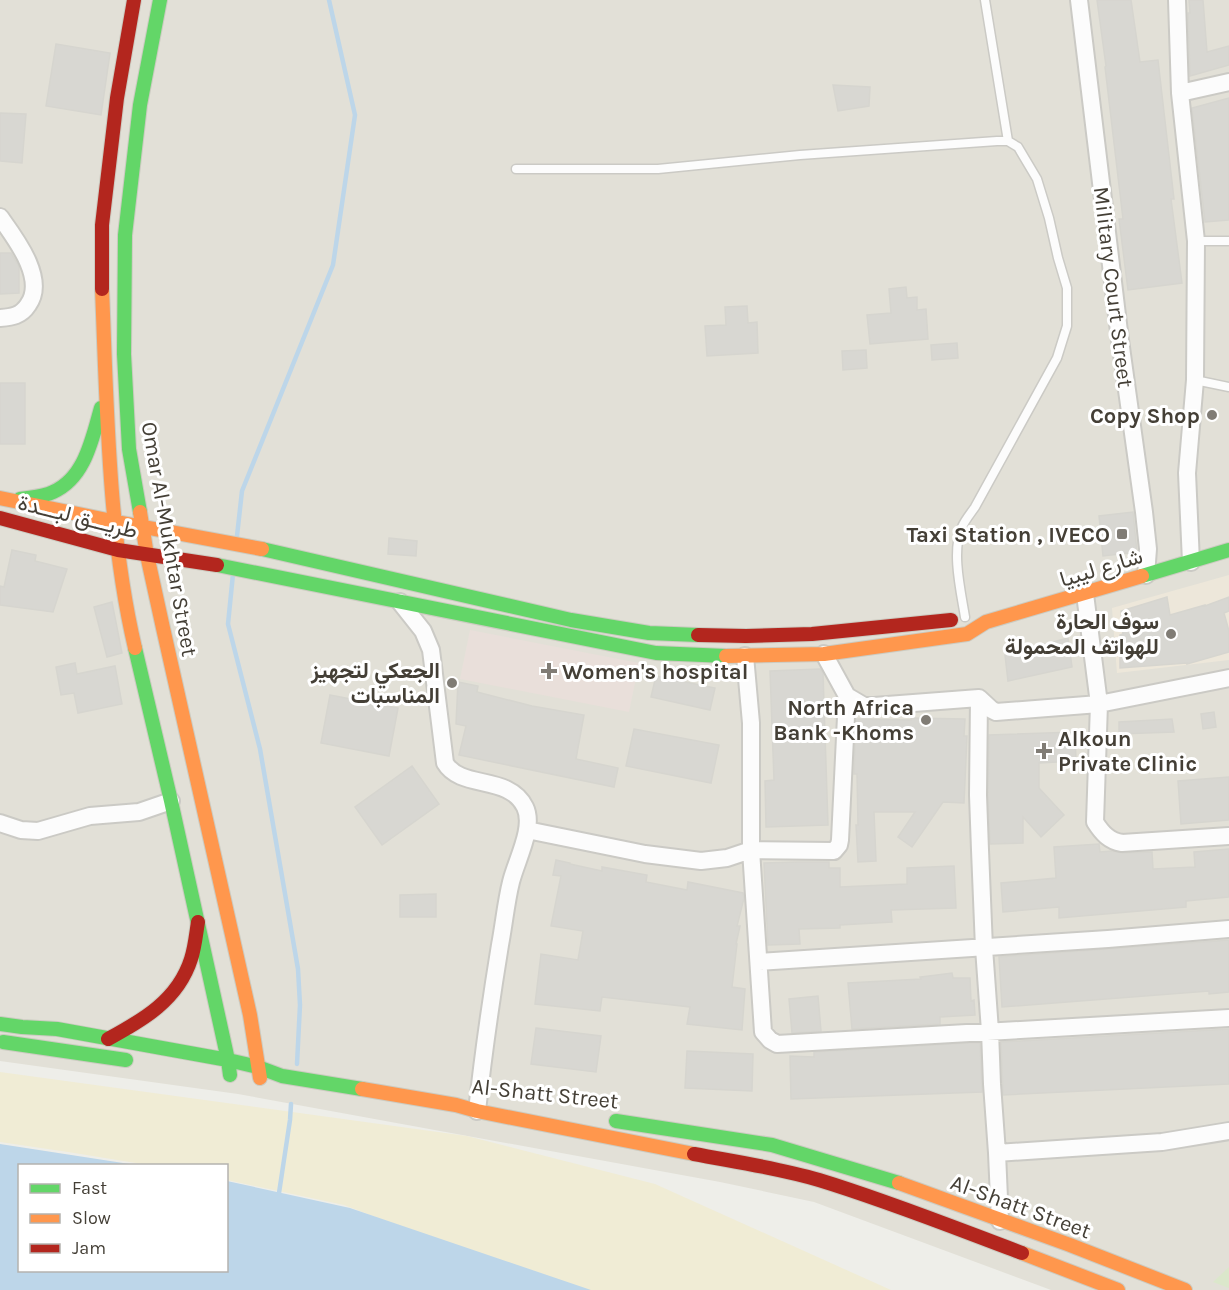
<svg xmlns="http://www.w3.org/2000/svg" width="1229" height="1290" viewBox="0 0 1229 1290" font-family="Karla,Vazirmatn,sans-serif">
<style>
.residential{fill:#e2e0d7}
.commercial{fill:#ede7da}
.medical{fill:#e9dfda}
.green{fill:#dbe7cb}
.sand{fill:#f0ecd5}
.water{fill:#bdd6e9}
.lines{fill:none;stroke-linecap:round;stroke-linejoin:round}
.stream{stroke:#bdd6e9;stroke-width:4.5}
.building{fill:#d8d7d2;stroke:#d6d5cf;stroke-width:1.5}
.lane-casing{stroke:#cbcac5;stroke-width:11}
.street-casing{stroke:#cbcac5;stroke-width:20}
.fast-casing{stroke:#cccbc1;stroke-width:16}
.slow-casing{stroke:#cccbc1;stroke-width:16}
.jam-casing{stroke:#cccbc1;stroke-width:16}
.lane{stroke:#fcfcfc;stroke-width:8}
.street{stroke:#fcfcfc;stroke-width:16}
.fast{stroke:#63d668;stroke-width:14}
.slow{stroke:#ff974d;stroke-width:14}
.jam{stroke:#b3261e;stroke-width:14}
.poi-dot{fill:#807c75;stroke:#fff;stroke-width:2}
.labels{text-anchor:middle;stroke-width:6;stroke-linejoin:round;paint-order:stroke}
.street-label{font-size:22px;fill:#443f36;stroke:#fff}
.poi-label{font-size:22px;font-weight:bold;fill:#443f36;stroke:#fff;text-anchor:end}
</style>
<rect width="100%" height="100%" fill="#eeeee9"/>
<!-- residential -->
<path class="residential" d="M0 0H1229V1290H1051L814 1202 720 1182 238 1094 0 1061Z"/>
<!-- commercial -->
<path class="commercial" d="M1229 575V660L1117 673 1112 608Z"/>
<!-- medical -->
<path class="medical" d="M470 630 639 663 629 712 460 679Z"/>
<!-- green -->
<path class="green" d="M1229 1267V1288L1213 1282Z"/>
<!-- sand -->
<path class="sand" d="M0 1072 467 1136 655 1184 891 1290H587L472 1254 344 1205 227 1180 226 1166 148 1165 68 1152 0 1142Z"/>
<!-- water -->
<path class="water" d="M0 1144 136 1165 20 1166V1270H226L227 1181 350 1208 591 1290H0Z"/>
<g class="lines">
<!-- stream -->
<path class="stream" d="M237 536 242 491 333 265 355 115 329 0
M233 574 228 624 260 749 298 969 300 1005 297 1064
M279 1193 290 1120 291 1104"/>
</g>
<!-- building -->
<path class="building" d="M1097 0H1131L1140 62 1158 60 1174 199H1171L1182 283 1128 290 1119 219H1123L1105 67 1106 66Z
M1189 0H1203L1207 52 1229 46V65L1190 76 1188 13H1190Z
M56 44 110 53 101 115 46 106Z
M833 85 870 87 869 106 838 111Z
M1229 98V220L1205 222 1192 108Z
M0 113 26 114 22 163 0 161Z
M0 253H11L17 263 19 267V293L0 294Z
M906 287 907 298 917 297V310L926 309 928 339 870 344 867 315 891 313 889 289Z
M747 306 748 323 757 322 758 353 707 356 705 326 726 325 725 307Z
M957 343 958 358 932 360 931 345Z
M866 350 867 368 843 370 842 351Z
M0 383H25V444H0Z
M1133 512 1137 552 1103 556 1099 516Z
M389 538 417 541 416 556 388 554Z
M12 550 36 555 35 561 67 569 53 612 0 605V586L4 587Z
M1167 597 1170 615 1205 605V606L1229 597V611L1224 613 1229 631V652L1187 664V663L1120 668V635L1123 634 1121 611Z
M112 602 122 653 107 657 94 607Z
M1068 638 1072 667 1008 681 1005 655Z
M75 663 77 674 115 666 122 704 78 713 74 693 61 695 56 667Z
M820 669 823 673 828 825 766 827 765 781 774 780 770 671Z
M656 676 715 688 710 710 651 697Z
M458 682 478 686 477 692 532 706 584 715 576 759 618 768 614 787 459 755 466 726 456 724Z
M330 695 398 708 389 756 321 743Z
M1214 712 1216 727 1203 729 1201 714Z
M911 718 965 719 964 736H967L964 803 943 802 912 847 898 837 915 812H874L876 861 858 862 856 825H858L857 774H854L856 719 911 720Z
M1172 719 1174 732 1119 734V722Z
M634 729 719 745 711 783 626 766Z
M1075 732 1076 761 1039 763V788L1064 815 1041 837 1023 817V843L990 844 988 795 989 735Z
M412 766 439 804 382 845 355 807Z
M1229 777V820L1181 824 1178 781Z
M1099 844 1100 852 1112 851 1123 853 1152 852 1153 869 1195 867 1194 852 1229 849V897L1186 901V907L1059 918V907L1003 912 1001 883 1056 878 1054 847Z
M556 860 570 863V864L602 871V867L647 875 646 882 687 890 688 882 743 893 744 898 737 926H740L736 944H737L732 987 745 989 742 1030 687 1024 690 1007 602 997 600 1011 535 1004 541 954 578 960 583 931 551 926 561 876 553 875Z
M797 862H829V868H840V887L907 884V868L954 866 956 908 891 910 892 922 840 925V928L799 929 800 944 768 945 764 863Z
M436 894V917H400V895Z
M1229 940V992L1209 994V991L1002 1007 999 957Z
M952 973 953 978H970L971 1001 974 1000 975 1015 940 1017V1024L852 1029 848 983 921 979 920 977Z
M818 996 821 1031 792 1033 789 999Z
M536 1028 601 1036 596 1072 531 1064Z
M1229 1029V1084L1003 1095 1001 1042Z
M969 1043H980L982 1092 791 1099 790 1056 814 1057V1052Z
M687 1051 753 1054 752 1091 685 1088Z"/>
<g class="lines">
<!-- lane casing -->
<g class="lane-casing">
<path id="lane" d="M985 0 1008 141
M516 169H658L800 155 997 141H1008L1018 147 1037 179 1049 218 1058 258 1067 288V326L1057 358 975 507C971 513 965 520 962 527 951 551 961 592 965 617
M1196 241H1229
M1195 380 1229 387"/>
</g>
<!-- street casing -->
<g class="street-casing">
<path id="street" d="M1079 0 1120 340 1144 512 1148 549 1146 575
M1177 0 1180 93 1196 241 1195 380 1187 473 1191 562
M1180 93 1229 82
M0 217C15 238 47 279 28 305 21 316 12 317 0 318
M1085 594 1099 704 1095 822C1102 833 1109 841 1122 843L1229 836
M400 602 423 631 431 650 445 763C461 790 509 774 525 807 535 827 516 861 511 882 506 902 504 924 500 945 491 1000 483 1056 477 1111
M824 654 847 696 864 706H874L979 698 992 710 996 712 1099 704 1229 678
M745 656 751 723V850L763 1032 770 1040 777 1044 1229 1018
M979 698 978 795 980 850 984 948 990 1031 992 1084 997 1153 1162 1142 1229 1131
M0 823 21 830 38 831 90 816 139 812 171 801
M527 830 645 854 701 861 727 858 751 850 834 851 839 845 840 840 847 696
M759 962 1108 939 1229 929
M997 1153 1000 1221"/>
</g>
<!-- fast casing -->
<g class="fast-casing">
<path id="fast" d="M20 499C31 497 43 497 53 492 85 478 92 439 101 408
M140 512 129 449 124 354 125 235 140 105 160 0
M262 549 571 620 649 633 698 635
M217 565 656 653 726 656
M1142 576 1229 550
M135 648 171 801 228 1060 230 1075
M0 1024 22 1027 57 1029 228 1060 258 1067 282 1076 362 1089
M3 1042 126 1060
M616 1121 772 1145 899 1183"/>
</g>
<!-- slow casing -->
<g class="slow-casing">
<path id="slow" d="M102 289C107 407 108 533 135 648
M0 498 117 522 262 549
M140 512 147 555 163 628 250 1015 260 1078
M726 656 824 654 967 634 986 622 1142 576
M362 1089 456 1105 477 1111 694 1154
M899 1183 1070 1245 1185 1290
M1022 1253 1118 1290"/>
</g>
<!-- jam casing -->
<g class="jam-casing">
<path id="jam" d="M102 289V225L117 98 134 0
M0 518 118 550 217 565
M698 635 746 636 812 634 951 620
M108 1039C143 1020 178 1000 191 959 195 947 196 934 198 922
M694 1154C736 1162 779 1168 819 1180 888 1201 955 1228 1022 1253"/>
</g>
<!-- lane -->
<use href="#lane" class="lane"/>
<!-- street -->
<use href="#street" class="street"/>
<!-- fast -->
<use href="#fast" class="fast"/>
<!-- slow -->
<use href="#slow" class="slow"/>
<!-- jam -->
<use href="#jam" class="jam"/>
</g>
<!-- markers -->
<g class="poi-dot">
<circle cx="1212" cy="415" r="6"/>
<rect x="1116" y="528" width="12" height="12" rx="3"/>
<circle cx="1171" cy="634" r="6"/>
<path d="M546 662h6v6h6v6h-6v6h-6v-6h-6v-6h6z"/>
<circle cx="452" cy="683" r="6"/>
<circle cx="926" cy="720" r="6"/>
<path d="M1041 742h6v6h6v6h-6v6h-6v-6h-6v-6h6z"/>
</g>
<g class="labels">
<!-- street labels -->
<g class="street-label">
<text transform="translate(1114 287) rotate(83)" y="8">Military Court Street</text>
<text transform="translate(78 516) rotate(14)" y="8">طريـــق لبـــدة</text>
<text transform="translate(170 539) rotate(80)" y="8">Omar Al-Mukhtar Street</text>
<text transform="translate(1101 567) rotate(-17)" y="8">شارع ليبيا</text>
<text transform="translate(545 1093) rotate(6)" y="8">Al-Shatt Street</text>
<text transform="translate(1021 1206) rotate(20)" y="8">Al-Shatt Street</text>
</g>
<!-- poi labels -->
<g class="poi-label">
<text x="1200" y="423">Copy Shop</text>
<text x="1110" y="542">Taxi Station , IVECO</text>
<text x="1159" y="629">سوف الحارة<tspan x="1159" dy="25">للهواتف المحمولة</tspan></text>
<text x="440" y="678">الجعكي لتجهيز<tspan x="440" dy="25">المناسبات</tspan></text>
<text x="562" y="679" text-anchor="start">Women's hospital</text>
<text x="914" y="715">North Africa<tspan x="914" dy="25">Bank -Khoms</tspan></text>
<text x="1058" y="746" text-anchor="start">Alkoun<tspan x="1058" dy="25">Private Clinic</tspan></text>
</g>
</g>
<!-- legend -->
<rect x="18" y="1164" width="210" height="108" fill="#ffffff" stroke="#b4b2af" stroke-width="1.5"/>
<rect x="30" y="1184" width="30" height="9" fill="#63d668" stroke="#b4b2af" stroke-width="1.5"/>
<text x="72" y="1194" font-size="18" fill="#443f36">Fast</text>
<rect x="30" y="1214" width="30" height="9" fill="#ff974d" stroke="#b4b2af" stroke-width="1.5"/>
<text x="72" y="1224" font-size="18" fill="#443f36">Slow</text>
<rect x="30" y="1244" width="30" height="9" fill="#b3261e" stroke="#b4b2af" stroke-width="1.5"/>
<text x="72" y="1254" font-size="18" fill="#443f36">Jam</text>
</svg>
